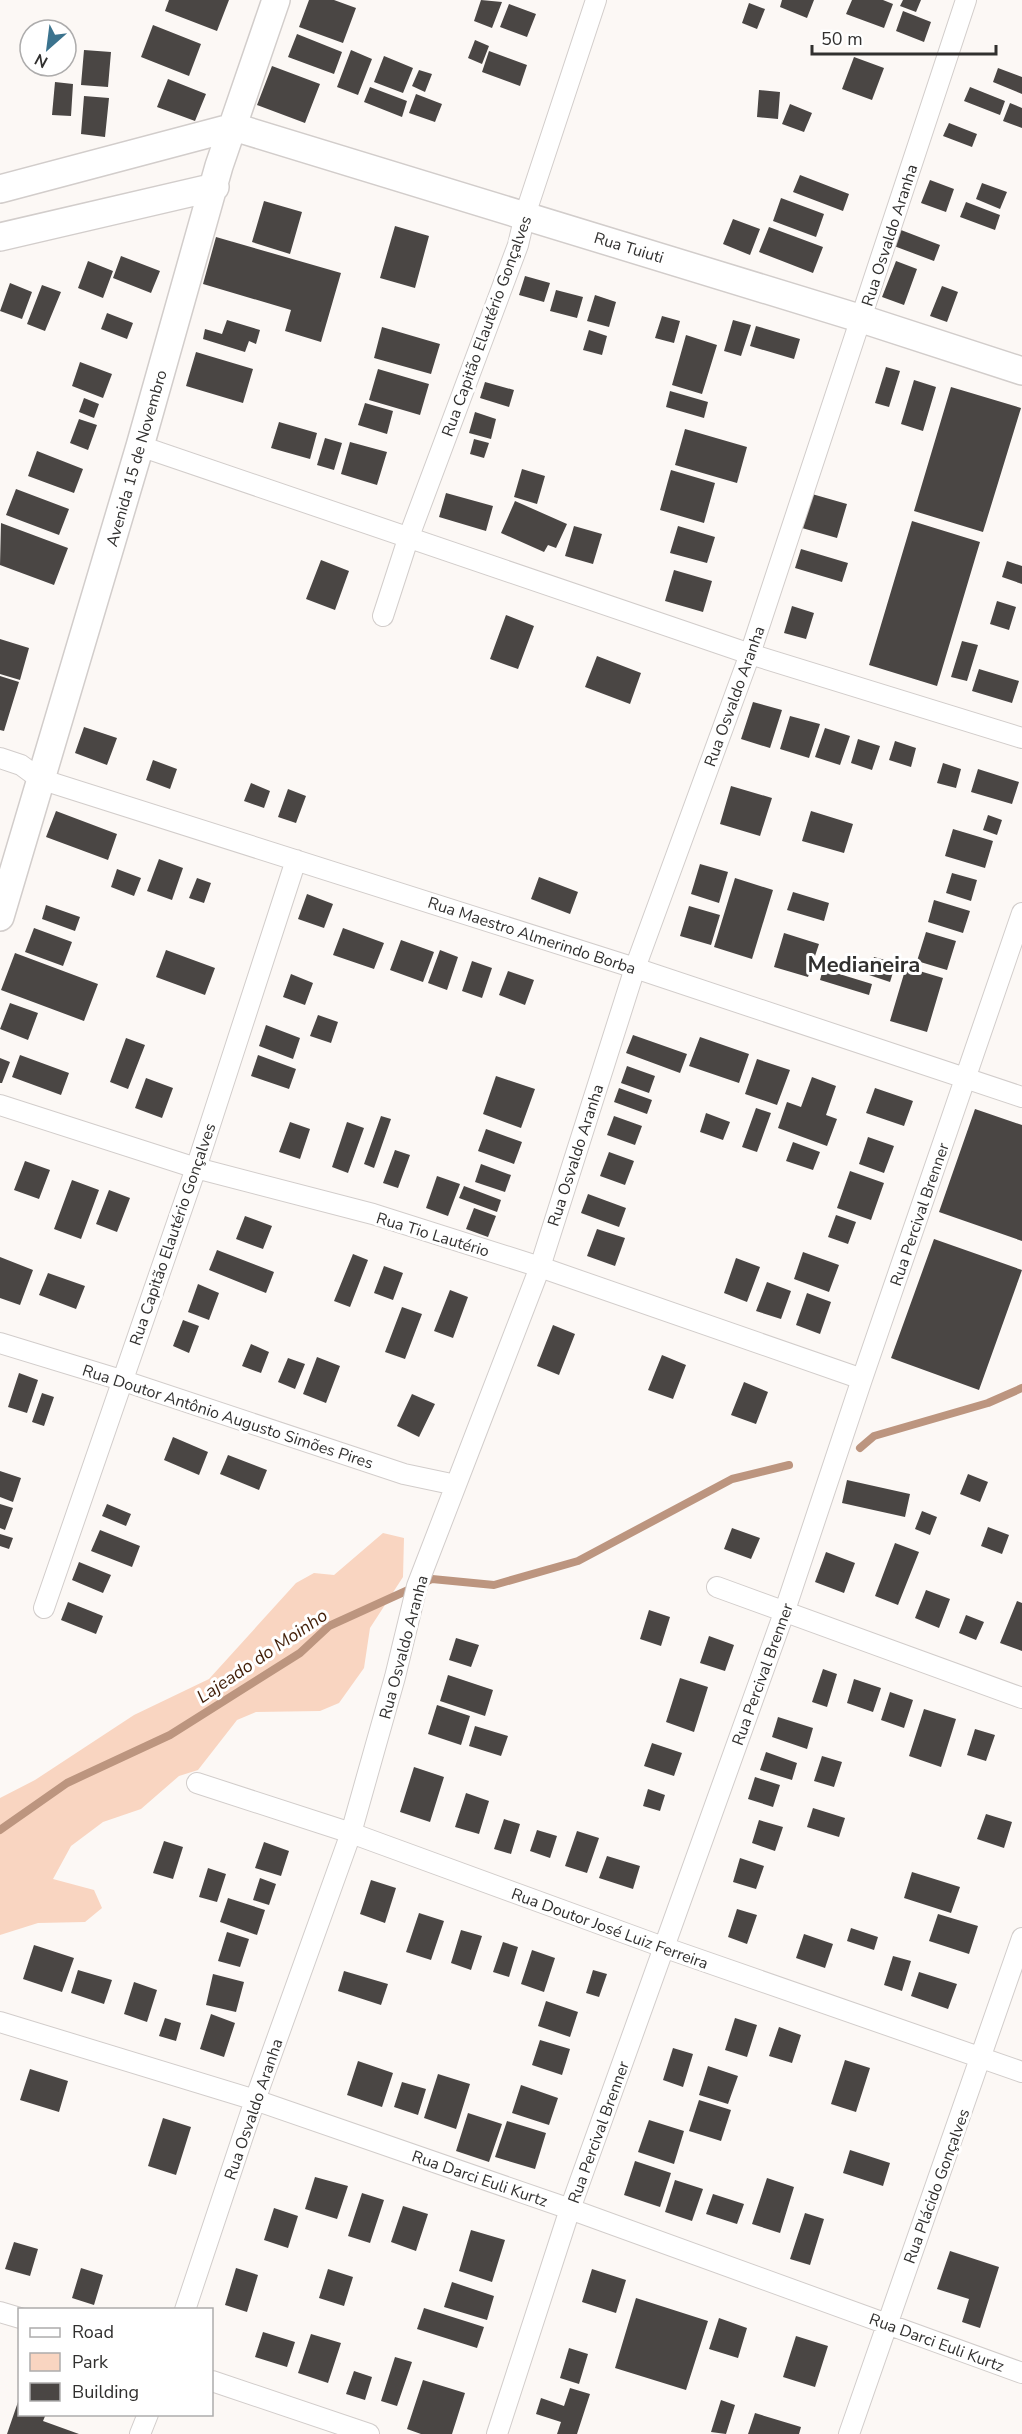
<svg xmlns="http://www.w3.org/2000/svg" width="1022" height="2434" viewBox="0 0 1022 2434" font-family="'Nunito Sans',sans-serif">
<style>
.green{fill:#f9d5c1}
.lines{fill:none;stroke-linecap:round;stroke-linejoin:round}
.stream{stroke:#bc957f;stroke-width:8}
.building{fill:#4a4644}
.street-casing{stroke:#d2cdcb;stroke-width:22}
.secondary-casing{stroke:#d2cdcb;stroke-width:30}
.street{stroke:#fff;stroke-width:20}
.secondary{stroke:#fff;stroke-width:27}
.labels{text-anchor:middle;stroke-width:6;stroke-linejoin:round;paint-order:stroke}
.street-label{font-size:16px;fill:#31302f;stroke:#fff}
.water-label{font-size:18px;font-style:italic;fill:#411e07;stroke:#fff}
.district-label{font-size:22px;font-weight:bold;fill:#31302f;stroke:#fff}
</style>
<rect width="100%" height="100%" fill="#fcf8f5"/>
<!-- green -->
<path class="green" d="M383 1533 404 1538 403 1577 370 1628 364 1668 339 1703 320 1711 256 1712 237 1720 198 1770 179 1776 141 1809 103 1822 71 1846 53 1879 94 1890 102 1908 85 1922 38 1923 0 1935V1798L35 1780 134 1715 209 1679 296 1583 314 1573 334 1575Z"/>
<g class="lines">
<!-- stream -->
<path class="stream" d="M860 1448 874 1436 988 1403 1022 1388
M0 1830 67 1783 170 1735 300 1653 329 1626 417 1586 432 1579 494 1585 578 1561 732 1479 789 1465"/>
</g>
<!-- building -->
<path class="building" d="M169 0H229L217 31 165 11Z
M309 0H334L356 8 343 43 299 27Z
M481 0 502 2 492 28 474 21Z
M782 0H814L807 18 780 7Z
M852 0H883L893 4 884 28 846 14Z
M903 0H921L916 12 900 6Z
M749 3 765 9 757 29 742 23Z
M509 4 536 14 527 37 500 27Z
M903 11 931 22 924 42 896 31Z
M153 25 201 44 189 76 141 57Z
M297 34 342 52 334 74 288 57Z
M475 40 489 46 482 64 468 58Z
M84 50 111 52 108 87 81 85Z
M351 50 372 59 358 95 337 87Z
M489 51 527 65 520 86 482 72Z
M384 56 413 68 403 93 374 82Z
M854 57 884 68 872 100 842 89Z
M272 66 320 84 305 123 257 105Z
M998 68 1022 77V94L993 82Z
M419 70 432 74 425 92 412 86Z
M168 79 206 94 195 121 157 107Z
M55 82 73 84 71 116 52 115Z
M370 87 407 101 402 117 364 102Z
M970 87 1005 101 1000 115 964 101Z
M759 90 780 92 778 119 757 117Z
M416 94 442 104 435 122 409 113Z
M84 96 109 98 105 137 81 134Z
M1010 103 1022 108V128L1003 121Z
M790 104 812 113 804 132 782 124Z
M949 123 977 134 972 147 943 136Z
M800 175 849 194 843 211 793 192Z
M930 180 954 189 946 212 921 203Z
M982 183 1007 192 1000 209 976 199Z
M781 198 824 214 816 237 773 221Z
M264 201 302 212 290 254 252 242Z
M966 202 1000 215 995 230 960 217Z
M733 219 760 229 750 255 723 244Z
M395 226 429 236 415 288 380 278Z
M769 227 823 247 813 273 759 252Z
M901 230 940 245 934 261 894 246Z
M216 237 341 273 321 342 285 331 291 310 203 284Z
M121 256 160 271 151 293 113 278Z
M88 261 113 271 103 298 78 288Z
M896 261 917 269 904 305 882 297Z
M525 276 550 283 544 302 519 295Z
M10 283 32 292 22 319 0 311Z
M42 285 61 292 45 331 27 324Z
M942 286 958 292 947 322 930 316Z
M556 290 583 297 577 318 550 311Z
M595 295 616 302 609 327 587 321Z
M107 313 133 323 127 339 101 329Z
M662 316 680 321 674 343 655 338Z
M227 320 260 330 256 344 249 341 245 352 203 339 205 329 222 334Z
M733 320 751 325 741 356 724 351Z
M756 326 800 339 794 359 750 346Z
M382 327 440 344 431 374 374 358Z
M589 330 607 336 602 355 583 350Z
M686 335 717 345 702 394 672 385Z
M196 352 253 369 243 403 186 386Z
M80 362 112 374 103 398 72 386Z
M886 367 900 371 889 407 875 403Z
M378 369 429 384 420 415 369 400Z
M914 380 936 387 923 431 901 424Z
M485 382 514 390 509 407 480 398Z
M951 387 1021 408 983 532 914 511Z
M670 391 708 402 704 418 666 407Z
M84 398 99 404 94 418 79 412Z
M365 403 393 411 387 434 358 425Z
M475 412 496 419 491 439 469 433Z
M79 419 97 425 88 450 70 443Z
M279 422 317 433 310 459 271 448Z
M685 429 747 447 737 483 675 465Z
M325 438 342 443 334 470 317 465Z
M474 439 489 443 484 458 470 454Z
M350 442 387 452 377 485 341 474Z
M37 451 83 469 74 493 28 476Z
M522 469 545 476 537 504 514 497Z
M671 470 715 483 704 523 660 510Z
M16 489 69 509 59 535 6 515Z
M446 493 493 506 486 531 439 517Z
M812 494 847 504 837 538 802 528Z
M515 501 567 524 556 548 548 545 544 552 501 533Z
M912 521 980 542 937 686 869 665Z
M1 523 68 548 54 585 0 565Z
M574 526 602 534 593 564 565 556Z
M678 526 715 537 707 563 670 553Z
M801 549 848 563 842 582 795 568Z
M321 560 349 571 335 610 306 599Z
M1007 561 1022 566V584L1002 577Z
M674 570 712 581 703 612 665 601Z
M997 601 1016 607 1009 630 990 624Z
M792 606 814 613 806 639 784 633Z
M506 615 534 626 518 669 490 659Z
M0 639 29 648 20 680 0 674Z
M962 641 978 645 967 681 951 677Z
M597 656 641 673 630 704 585 687Z
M979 669 1019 681 1012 703 972 691Z
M0 676 19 682 4 731 0 730Z
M753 702 782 710 770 748 741 739Z
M790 716 820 724 809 758 780 749Z
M84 727 117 738 107 765 75 753Z
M825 728 850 736 840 765 815 757Z
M858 739 880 746 872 770 851 763Z
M895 741 916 748 911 767 889 760Z
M153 760 177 769 170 789 146 780Z
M943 763 961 769 956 788 937 783Z
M978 769 1019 782 1012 804 971 792Z
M251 783 270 791 264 808 244 801Z
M731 786 772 798 760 836 720 824Z
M288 789 306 796 296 823 278 817Z
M56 811 117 834 108 860 46 837Z
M811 811 853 824 844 853 802 841Z
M988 815 1002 820 997 835 983 830Z
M953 829 993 841 985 868 945 856Z
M159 859 183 868 172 900 147 891Z
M700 864 728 872 719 903 691 894Z
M117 869 141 878 134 896 111 887Z
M952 873 977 880 971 901 946 893Z
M539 877 578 892 570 914 531 899Z
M197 878 211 883 204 903 189 898Z
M735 878 773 890 752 959 714 947Z
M793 892 829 903 824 921 787 910Z
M307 894 333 904 324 928 298 919Z
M934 900 970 911 963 933 928 922Z
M46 905 80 917 75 931 42 919Z
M689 906 720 915 711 945 680 936Z
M34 928 72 942 63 966 25 952Z
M343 928 384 943 374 969 333 955Z
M926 932 956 941 947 970 917 961Z
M784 933 819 944 808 977 774 967Z
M401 940 434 952 423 982 390 970Z
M166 950 215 968 205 995 156 977Z
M440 950 458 957 447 990 428 983Z
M15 953 98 984 84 1021 1 990Z
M874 957 896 963 890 982 869 975Z
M472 961 492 968 482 998 462 991Z
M906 967 943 978 927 1032 890 1021Z
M823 969 872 984 869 995 820 980Z
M508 971 534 980 525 1005 499 995Z
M291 974 313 983 305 1005 283 997Z
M10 1003 38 1013 28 1040 0 1029Z
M318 1015 338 1022 331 1043 310 1036Z
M266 1025 300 1038 293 1059 259 1046Z
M633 1035 687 1054 680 1073 626 1053Z
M700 1037 749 1054 739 1083 689 1066Z
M126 1038 145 1045 128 1089 110 1082Z
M20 1055 69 1073 61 1095 12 1077Z
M258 1055 296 1069 289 1089 251 1076Z
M0 1058 10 1062 2 1083H0Z
M757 1059 790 1070 777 1105 745 1094Z
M627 1066 655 1076 649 1093 621 1083Z
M496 1076 535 1089 521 1128 483 1114Z
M812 1077 836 1086 826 1115 837 1119 827 1146 778 1128 787 1102 801 1107Z
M146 1078 173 1088 162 1118 135 1108Z
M619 1088 652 1100 647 1114 614 1102Z
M875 1088 913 1101 904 1126 866 1113Z
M756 1108 771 1113 757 1152 742 1147Z
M975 1109 1022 1125V1241L939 1212Z
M706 1113 730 1122 723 1140 700 1132Z
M381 1116 391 1119 374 1168 364 1164Z
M614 1116 642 1126 635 1145 607 1135Z
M290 1122 310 1129 300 1159 279 1152Z
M347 1122 364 1128 348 1173 332 1167Z
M486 1129 522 1142 514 1164 478 1151Z
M868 1137 894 1146 884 1173 859 1164Z
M793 1142 820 1152 813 1170 786 1161Z
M395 1150 410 1155 398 1188 383 1183Z
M609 1152 634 1161 625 1185 600 1176Z
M25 1161 50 1170 39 1199 14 1190Z
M481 1164 511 1175 505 1192 475 1182Z
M850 1171 884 1183 871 1220 837 1208Z
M437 1176 460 1184 448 1216 426 1208Z
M72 1180 99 1190 81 1239 54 1229Z
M464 1186 501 1200 497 1212 459 1198Z
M109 1190 130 1198 117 1232 96 1224Z
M588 1194 626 1208 619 1227 581 1213Z
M474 1208 496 1216 488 1237 466 1229Z
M836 1215 856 1222 848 1244 828 1237Z
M245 1216 272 1226 263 1249 236 1239Z
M597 1229 625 1238 615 1266 587 1256Z
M934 1239 1022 1270 979 1390 891 1358Z
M217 1250 274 1272 266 1293 209 1270Z
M803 1252 839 1265 829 1292 794 1279Z
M353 1254 368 1260 350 1307 334 1301Z
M0 1257 33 1270 20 1305 0 1298Z
M736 1258 760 1267 747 1302 724 1293Z
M384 1266 403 1273 393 1300 374 1293Z
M48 1273 85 1286 76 1309 39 1295Z
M767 1282 791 1291 781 1319 756 1311Z
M198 1284 219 1293 209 1320 188 1312Z
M450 1290 468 1297 453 1338 434 1331Z
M807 1293 831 1302 820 1334 796 1325Z
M402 1307 422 1314 405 1359 385 1352Z
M183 1320 199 1326 189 1353 173 1346Z
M553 1325 575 1334 559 1375 537 1366Z
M251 1344 269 1352 261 1373 242 1366Z
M662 1355 686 1365 673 1399 648 1390Z
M317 1357 340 1366 326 1403 303 1394Z
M288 1358 305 1364 295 1389 278 1382Z
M19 1373 38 1380 27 1413 8 1407Z
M744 1382 768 1392 756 1424 731 1415Z
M42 1393 54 1397 44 1426 32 1422Z
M412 1394 435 1404 419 1437 397 1426Z
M173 1437 208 1452 199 1475 164 1460Z
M228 1455 267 1470 259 1490 220 1474Z
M0 1471 21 1478 13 1502 0 1497Z
M968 1474 988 1482 980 1502 960 1494Z
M847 1480 910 1494 905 1517 842 1503Z
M0 1504 13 1508 5 1530 0 1528Z
M107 1504 131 1514 126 1526 102 1516Z
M922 1511 937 1517 930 1535 915 1529Z
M988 1527 1009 1535 1002 1554 981 1546Z
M732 1528 760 1538 751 1559 724 1549Z
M100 1530 140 1546 132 1567 91 1551Z
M0 1534 13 1538 9 1549 0 1546Z
M895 1543 919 1552 898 1605 875 1596Z
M826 1552 855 1563 844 1593 815 1582Z
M79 1562 111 1575 103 1593 72 1580Z
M926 1590 950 1599 939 1628 915 1618Z
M1017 1601 1022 1603V1651L1000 1643Z
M68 1602 103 1616 96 1634 61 1620Z
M649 1610 670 1617 661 1646 640 1639Z
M966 1615 984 1622 976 1640 959 1633Z
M709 1636 734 1645 725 1671 700 1663Z
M456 1638 479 1645 471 1667 449 1660Z
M823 1669 837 1674 827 1707 812 1702Z
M448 1675 493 1690 485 1716 440 1701Z
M680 1678 708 1687 694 1732 666 1722Z
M854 1679 881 1688 873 1712 847 1703Z
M890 1692 913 1700 904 1728 881 1720Z
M437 1705 470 1716 461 1745 428 1734Z
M924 1709 956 1719 941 1767 909 1756Z
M778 1717 813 1728 807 1749 772 1737Z
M475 1726 508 1736 501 1756 469 1746Z
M975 1729 995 1735 986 1761 967 1755Z
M652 1743 682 1753 674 1776 644 1766Z
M766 1752 797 1763 792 1780 760 1770Z
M822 1756 842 1762 834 1787 814 1781Z
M414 1767 444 1777 430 1822 400 1812Z
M755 1777 780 1785 773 1807 748 1799Z
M648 1789 665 1795 660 1811 643 1806Z
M466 1793 489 1801 479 1834 455 1827Z
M813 1808 845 1818 839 1837 807 1827Z
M986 1814 1012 1822 1004 1848 977 1839Z
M504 1819 520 1824 511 1854 494 1849Z
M759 1820 783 1827 775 1851 752 1843Z
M537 1830 557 1836 550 1858 530 1851Z
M577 1831 599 1838 587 1873 565 1866Z
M164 1841 183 1847 173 1879 153 1873Z
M264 1842 289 1851 281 1876 255 1868Z
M607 1856 640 1866 633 1889 599 1878Z
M740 1858 764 1866 756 1889 733 1882Z
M208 1868 226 1874 217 1902 199 1897Z
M912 1872 960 1887 951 1913 904 1898Z
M260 1878 276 1884 269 1905 253 1900Z
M371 1880 396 1888 385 1923 360 1914Z
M228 1898 265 1910 257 1935 220 1922Z
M737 1909 757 1915 747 1944 728 1937Z
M419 1913 444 1921 431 1960 406 1952Z
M938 1914 978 1926 969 1954 929 1941Z
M851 1928 878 1937 874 1950 847 1941Z
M461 1930 482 1936 471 1970 451 1963Z
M227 1932 249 1939 240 1967 218 1961Z
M804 1934 833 1944 825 1968 796 1958Z
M503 1942 518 1947 509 1977 493 1972Z
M34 1945 74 1958 62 1992 23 1979Z
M532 1950 555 1958 544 1992 521 1984Z
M893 1956 911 1961 902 1991 884 1985Z
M78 1970 112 1980 104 2004 71 1993Z
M593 1970 607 1974 599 1997 586 1993Z
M344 1971 388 1984 381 2005 338 1991Z
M919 1972 957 1984 948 2009 911 1996Z
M213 1974 244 1982 236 2012 206 2005Z
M134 1982 157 1990 147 2022 124 2014Z
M546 2001 578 2012 570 2037 538 2026Z
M211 2014 235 2023 224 2057 200 2049Z
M165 2018 181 2023 176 2041 159 2036Z
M735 2018 757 2025 747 2057 725 2050Z
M779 2027 801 2035 792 2063 769 2056Z
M540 2040 570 2049 562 2075 532 2065Z
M673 2048 693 2054 683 2087 663 2080Z
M845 2060 870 2068 856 2112 831 2104Z
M358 2061 393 2073 382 2107 347 2095Z
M708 2066 738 2076 728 2104 699 2095Z
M30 2069 68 2081 59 2112 20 2100Z
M438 2074 470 2084 456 2129 424 2118Z
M402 2082 426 2089 418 2115 394 2107Z
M521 2085 558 2098 549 2125 512 2113Z
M699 2100 731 2110 721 2141 689 2131Z
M468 2113 502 2124 489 2162 456 2151Z
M163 2118 191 2127 176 2175 148 2166Z
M649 2120 684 2131 674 2164 638 2152Z
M507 2121 546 2133 535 2169 495 2157Z
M850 2150 890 2163 883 2186 843 2173Z
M635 2161 671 2173 660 2207 624 2195Z
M315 2177 348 2186 337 2219 305 2209Z
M767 2178 794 2187 780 2233 752 2224Z
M675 2180 703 2189 692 2221 665 2212Z
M362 2193 384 2200 370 2243 348 2236Z
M713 2194 744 2204 737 2224 706 2214Z
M403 2206 428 2214 416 2251 391 2242Z
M274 2208 298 2216 288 2248 264 2240Z
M805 2213 824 2219 810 2265 790 2259Z
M471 2230 505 2240 492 2282 459 2271Z
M14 2242 38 2249 30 2276 5 2269Z
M950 2251 999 2267 980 2328 962 2322 969 2299 937 2289Z
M81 2268 103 2275 94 2305 72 2298Z
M236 2268 258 2275 247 2312 225 2305Z
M328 2269 353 2277 344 2306 319 2298Z
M592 2269 626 2280 616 2313 582 2302Z
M452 2282 494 2296 487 2320 444 2307Z
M636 2298 708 2321 686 2390 615 2368Z
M424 2308 484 2327 477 2348 417 2329Z
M719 2318 747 2328 738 2358 709 2349Z
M263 2332 295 2342 287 2367 255 2357Z
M311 2334 341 2343 328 2383 298 2373Z
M796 2336 828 2346 815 2387 783 2377Z
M569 2348 588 2354 579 2384 560 2378Z
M395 2357 412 2362 397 2406 381 2401Z
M354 2371 372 2377 365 2400 346 2394Z
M423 2380 465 2393 452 2434H421L407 2429Z
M570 2388 590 2394 577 2434H557L561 2422 536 2414 541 2398 564 2406Z
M19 2399 20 2414H46L43 2421 79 2434H7Z
M721 2400 735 2405 726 2434 711 2432Z
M755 2413 801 2427 799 2434H748Z"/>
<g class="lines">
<!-- street casing -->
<g class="street-casing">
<path id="street" d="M140 446 750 654 1022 738
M383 616 408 539 518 245 525 215 596 0
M0 758 21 765 40 779 635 968 1022 1097
M0 1105 196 1168 373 1214 540 1267 862 1379
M0 1343 121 1380 404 1474 456 1485
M717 1587 1022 1698
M44 1608 196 1168 296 860
M197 1783 351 1833 663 1947 1022 2072
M0 2022 255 2100 570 2209 1022 2373
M185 2310 255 2100 351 1833 395 1677 417 1586 540 1267 635 968 750 654 966 0
M0 2312 20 2318
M212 2381 369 2434
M140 2434 148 2414
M497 2434 570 2209 784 1613 862 1379 1022 913
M849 2434 1022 1938"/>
</g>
<!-- secondary casing -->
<g class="secondary-casing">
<path id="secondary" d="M0 189 234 127 862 319 1022 371
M0 237 215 187
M0 917 140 446 219 166 276 0"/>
</g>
<!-- street -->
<use href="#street" class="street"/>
<!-- secondary -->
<use href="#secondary" class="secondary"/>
</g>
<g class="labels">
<!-- street labels -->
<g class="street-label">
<text transform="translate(889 235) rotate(-72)" y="6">Rua Osvaldo Aranha</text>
<text transform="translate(629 247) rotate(17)" y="6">Rua Tuiuti</text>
<text transform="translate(486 326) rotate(-70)" y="6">Rua Capitão Elautério Gonçalves</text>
<text transform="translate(136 458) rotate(-74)" y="6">Avenida 15 de Novembro</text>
<text transform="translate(734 696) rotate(-70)" y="6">Rua Osvaldo Aranha</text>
<text transform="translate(532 935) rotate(18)" y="6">Rua Maestro Almerindo Borba</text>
<text transform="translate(575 1155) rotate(-72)" y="6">Rua Osvaldo Aranha</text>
<text transform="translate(919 1214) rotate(-71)" y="6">Rua Percival Brenner</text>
<text transform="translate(172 1234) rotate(-71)" y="6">Rua Capitão Elautério Gonçalves</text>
<text transform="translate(433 1234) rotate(17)" y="6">Rua Tio Lautério</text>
<text transform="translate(228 1416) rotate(18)" y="6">Rua Doutor Antônio Augusto Simões Pires</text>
<text transform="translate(403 1647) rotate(-75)" y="6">Rua Osvaldo Aranha</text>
<text transform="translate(762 1674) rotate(-70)" y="6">Rua Percival Brenner</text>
<text transform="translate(610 1928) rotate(20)" y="6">Rua Doutor José Luiz Ferreira</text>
<text transform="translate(253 2109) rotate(-71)" y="6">Rua Osvaldo Aranha</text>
<text transform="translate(598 2132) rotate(-70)" y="6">Rua Percival Brenner</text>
<text transform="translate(480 2178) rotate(19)" y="6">Rua Darci Euli Kurtz</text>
<text transform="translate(936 2186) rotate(-70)" y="6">Rua Plácido Gonçalves</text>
<text transform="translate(937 2342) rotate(20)" y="6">Rua Darci Euli Kurtz</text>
</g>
<!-- water labels -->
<g class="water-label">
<text transform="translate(262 1656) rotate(-34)" y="6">Lajeado do Moinho</text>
</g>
<!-- district labels -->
<g class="district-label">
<text x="864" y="972">Medianeira</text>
</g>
</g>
<!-- legend -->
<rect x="18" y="2308" width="195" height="108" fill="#ffffff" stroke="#adacac" stroke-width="1.5"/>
<rect x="30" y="2328" width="30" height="9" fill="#ffffff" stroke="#adacac" stroke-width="1.5"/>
<text x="72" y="2338" font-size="18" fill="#31302f">Road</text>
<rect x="30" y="2353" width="30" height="18" fill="#f9d5c1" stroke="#adacac" stroke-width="1.5"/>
<text x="72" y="2368" font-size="18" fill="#31302f">Park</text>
<rect x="30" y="2383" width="30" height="18" fill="#4a4644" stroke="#adacac" stroke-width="1.5"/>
<text x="72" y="2398" font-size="18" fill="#31302f">Building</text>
<!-- north arrow -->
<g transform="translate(48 48) rotate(208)"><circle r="28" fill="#ffffff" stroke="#adacac" stroke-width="1.5"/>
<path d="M0-4.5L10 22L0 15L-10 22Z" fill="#3b738e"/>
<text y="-9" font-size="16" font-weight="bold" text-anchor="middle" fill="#31302f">N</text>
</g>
<!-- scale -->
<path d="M812 45v9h184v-9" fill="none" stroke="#31302f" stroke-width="3"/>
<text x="821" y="45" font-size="18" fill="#31302f" stroke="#ffffff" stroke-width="4.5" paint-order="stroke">50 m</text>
</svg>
